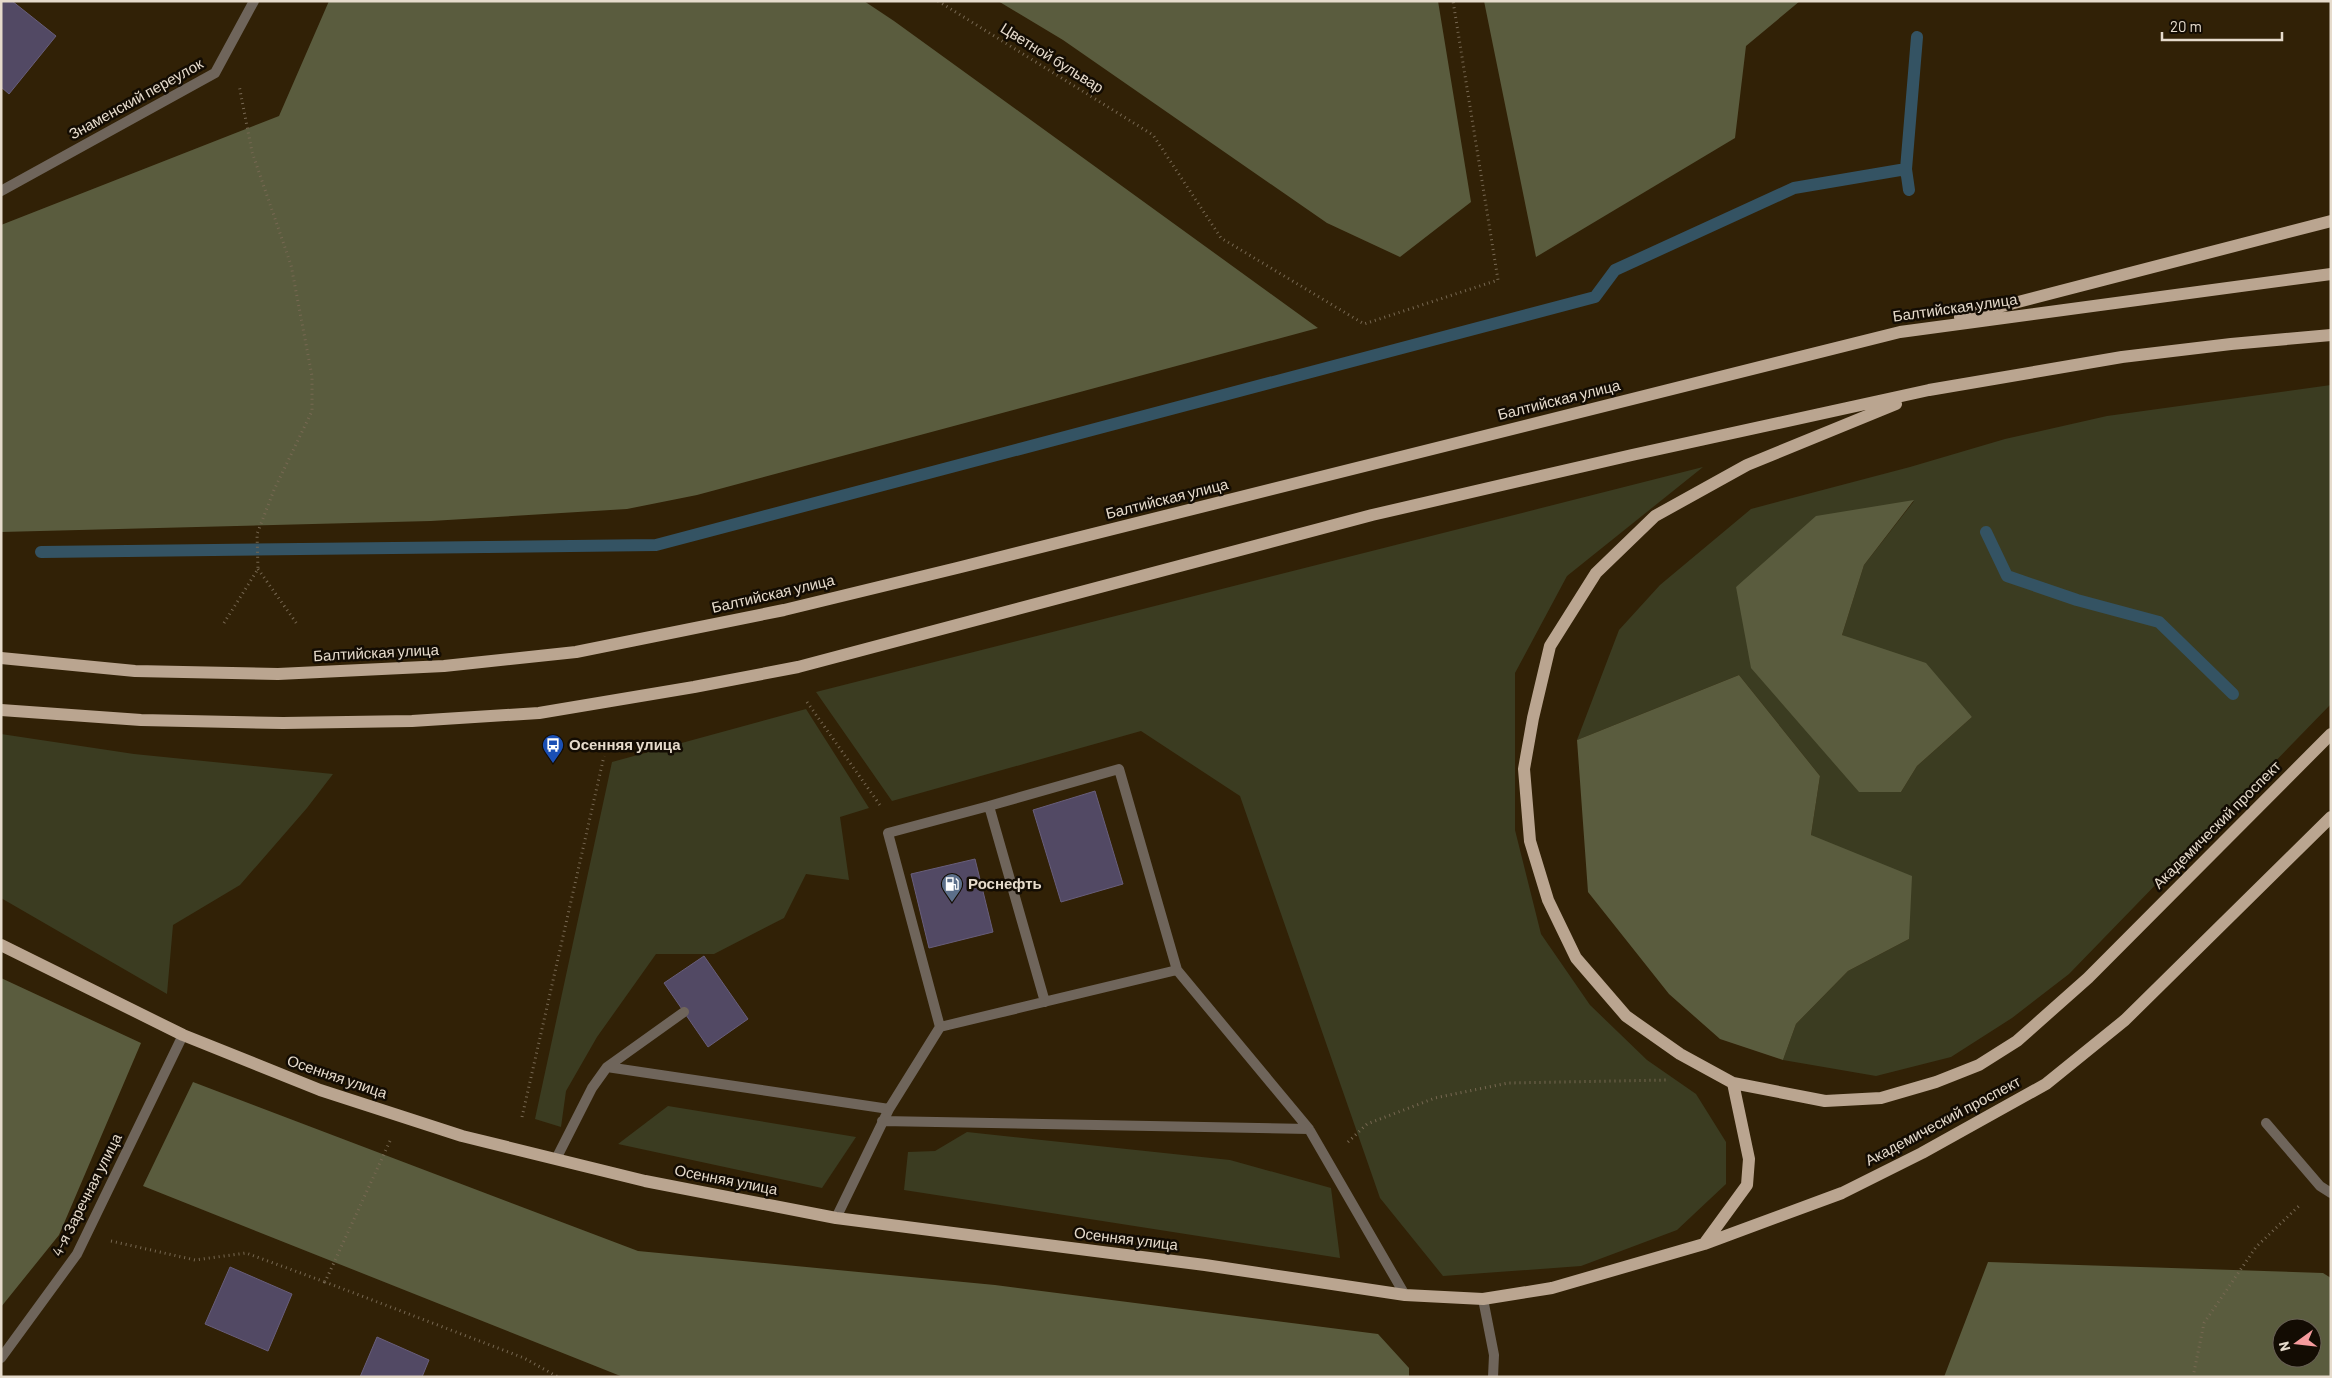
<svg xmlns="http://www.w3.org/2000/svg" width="2332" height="1378" viewBox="0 0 2332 1378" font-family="Barlow,sans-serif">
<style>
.green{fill:#3b3c21;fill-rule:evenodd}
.forest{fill:#5a5c3e;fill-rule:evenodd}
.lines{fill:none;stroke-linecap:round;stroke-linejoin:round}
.stream{stroke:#345363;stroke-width:12}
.building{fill:#524964;stroke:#685e7b}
.path{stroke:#776852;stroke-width:3;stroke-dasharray:1 4;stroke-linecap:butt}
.lane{stroke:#6f655b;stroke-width:10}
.street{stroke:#6f655b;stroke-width:10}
.primary{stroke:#baa590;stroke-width:12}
.labels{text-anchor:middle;stroke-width:5;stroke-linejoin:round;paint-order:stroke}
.street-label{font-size:15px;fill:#e6dbcc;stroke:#130c03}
.poi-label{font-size:15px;font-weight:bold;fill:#e6dbcc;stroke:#130c03;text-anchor:start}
</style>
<rect width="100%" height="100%" fill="#312106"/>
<!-- green -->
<path class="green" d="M2331 385V704L2069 974 2012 1018 1951 1057 1876 1076 1783 1060 1796 1024 1848 971 1909 939 1811 835 1820 776 1739 675 1577 740 1619 630 1660 585 1751 509 1910 467 2005 439 2107 416ZM1914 501 1864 565 1842 635 1972 717 1917 766 1901 792 1736 587Z
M1703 467 1567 576 1515 673V830L1541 934 1590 1005 1647 1060 1696 1094 1726 1142V1184L1677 1230 1581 1266 1443 1276 1380 1198 1240 796 1141 731 892 801 816 692Z
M806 709 869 808 840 817 849 880 806 874 784 918 714 954H656L597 1037 566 1091 561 1127 535 1119 612 762Z
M1 734 134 754 333 774 307 808 240 885 173 925 167 994 1 898Z
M668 1106 856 1137 822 1188 618 1144Z
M967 1132 1230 1160 1331 1188 1340 1258 904 1190 908 1152 935 1151Z"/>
<!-- forest -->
<path class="forest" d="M329 1H864L894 21 1318 328 697 495 627 509 431 521 1 532V225L279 116Z
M998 1H1438L1471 202 1400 257 1327 223 1063 40Z
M1484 1H1800L1746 46 1735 138 1536 257Z
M1914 500 1864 565 1842 635 1926 663 1972 717 1917 766 1901 792H1859L1751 668 1736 587 1816 516Z
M1739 675 1820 776 1811 835 1912 876 1909 939 1848 971 1796 1024 1783 1060 1720 1039 1669 994 1588 892 1577 740Z
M1 978 141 1043 59 1235 1 1307Z
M193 1082 638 1251 995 1285 1378 1334 1409 1368V1377H623L143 1186Z
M1988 1262 2323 1273 2331 1278V1377H1944ZM2282 1328H2312V1358H2282Z"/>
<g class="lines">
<!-- stream -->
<path class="stream" d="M1909 190 1906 169 1917 37
M1986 532 2007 576 2077 600 2159 622 2233 694
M41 552 656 545 1595 297 1615 270 1794 188 1906 169"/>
</g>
<!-- building -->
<path class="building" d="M1 1H12L56 36 9 94 1 87Z
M1095 791 1123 884 1061 902 1033 810Z
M975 859 993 932 929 948 911 874Z
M704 956 748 1019 708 1047 664 983Z
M230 1267 292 1294 268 1351 205 1324Z
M377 1337 429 1360 422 1377H360Z"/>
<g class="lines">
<!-- path -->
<path class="path" d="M938 1 1153 135 1221 238 1364 324 1498 280 1453 1
M258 569 297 624
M224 623 258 569 257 534 274 490 312 411V376L291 265 252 152 239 85
M807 702 882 808
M522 1117 604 756
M390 1141 325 1282 524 1358 558 1377
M1348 1142 1367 1124 1435 1098 1508 1083 1668 1080
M111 1241 195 1260 246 1253 325 1282
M2193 1377 2204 1323 2256 1247 2301 1204"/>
<!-- lane -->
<path class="lane" d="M1045 1002 989 806 1119 769 1177 970
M940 1027 888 833 989 806
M607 1067 889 1109
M882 1121 1309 1129
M2266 1123 2320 1186 2331 1193
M556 1159 592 1088 607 1067 684 1012
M836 1218 889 1109 940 1027 1177 970 1309 1129 1405 1295"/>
<!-- street -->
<path class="street" d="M1 191 215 73 254 1
M1483 1299 1494 1355 1493 1377
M1 1358 77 1254 183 1035"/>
<!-- primary -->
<path class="primary" d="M1960 317 2331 221
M1896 404 1747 465 1655 516 1596 573 1550 646 1533 718 1524 769 1530 841 1548 900 1576 958 1626 1016 1680 1054 1733 1083 1825 1101 1881 1098 1936 1082 1979 1065 2017 1041 2088 978 2331 734
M1 658 135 671 278 674 444 666 576 652 784 610 957 568 1900 332 2331 274
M1 710 141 720 283 723 412 721 539 713 694 687 798 667 1372 515 1632 455 1929 390 2122 357 2231 344 2331 335
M1 945 183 1035 320 1090 462 1136 645 1181 836 1218 1205 1265 1405 1295 1483 1299 1552 1288 1704 1244 1842 1193 1922 1153 2046 1084 2125 1020 2331 817
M1704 1244 1747 1185 1749 1159 1733 1083"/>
</g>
<!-- icons -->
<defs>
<g id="bus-pin" transform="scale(1.125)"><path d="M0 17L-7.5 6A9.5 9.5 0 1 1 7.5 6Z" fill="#1a4fb4" stroke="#130c03"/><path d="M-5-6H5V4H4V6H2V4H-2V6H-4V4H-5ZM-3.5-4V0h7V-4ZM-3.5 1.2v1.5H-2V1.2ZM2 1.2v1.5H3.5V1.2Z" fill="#fff"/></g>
<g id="fuel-pin" transform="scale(1.125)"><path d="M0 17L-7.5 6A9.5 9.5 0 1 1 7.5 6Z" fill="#5c6f8a" stroke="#130c03"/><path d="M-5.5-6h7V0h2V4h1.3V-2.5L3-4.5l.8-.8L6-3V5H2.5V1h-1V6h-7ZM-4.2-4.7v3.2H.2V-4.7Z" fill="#fff"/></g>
</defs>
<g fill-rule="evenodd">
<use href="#bus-pin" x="553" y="745"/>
<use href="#fuel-pin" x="952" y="884"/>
</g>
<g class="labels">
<!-- street labels -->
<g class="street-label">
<text transform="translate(1052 58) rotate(32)" y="5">Цветной бульвар</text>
<text transform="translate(136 99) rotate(-29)" y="5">Знаменский переулок</text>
<text transform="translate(1955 308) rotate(-8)" y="5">Балтийская улица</text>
<text transform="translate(1559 400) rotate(-14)" y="5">Балтийская улица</text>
<text transform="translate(1167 499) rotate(-14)" y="5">Балтийская улица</text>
<text transform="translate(773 594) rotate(-13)" y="5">Балтийская улица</text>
<text transform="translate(376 653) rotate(-3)" y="5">Балтийская улица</text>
<text transform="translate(2217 825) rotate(-45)" y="5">Академический проспект</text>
<text transform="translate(337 1077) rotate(19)" y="5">Осенняя улица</text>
<text transform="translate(1943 1121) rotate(-28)" y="5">Академический проспект</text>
<text transform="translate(726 1180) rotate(11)" y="5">Осенняя улица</text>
<text transform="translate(87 1195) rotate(-63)" y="5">4-я Заречная улица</text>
<text transform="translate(1126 1239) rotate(7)" y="5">Осенняя улица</text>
</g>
<!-- poi labels -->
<g class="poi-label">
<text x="569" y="750">Осенняя улица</text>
<text x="968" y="889">Роснефть</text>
</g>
</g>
<!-- border -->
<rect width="2332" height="1378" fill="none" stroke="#e6dbcc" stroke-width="5"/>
<!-- north arrow -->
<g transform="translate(2297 1343) rotate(255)"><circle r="24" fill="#130c03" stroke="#675f53"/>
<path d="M0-4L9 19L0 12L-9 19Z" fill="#f59b9d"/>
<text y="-8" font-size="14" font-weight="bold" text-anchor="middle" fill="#e6dbcc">N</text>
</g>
<!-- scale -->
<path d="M2162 32v8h120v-8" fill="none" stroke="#e6dbcc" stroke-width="2.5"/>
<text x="2170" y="32" font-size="15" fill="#e6dbcc" stroke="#130c03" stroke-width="4" paint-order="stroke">20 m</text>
</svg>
